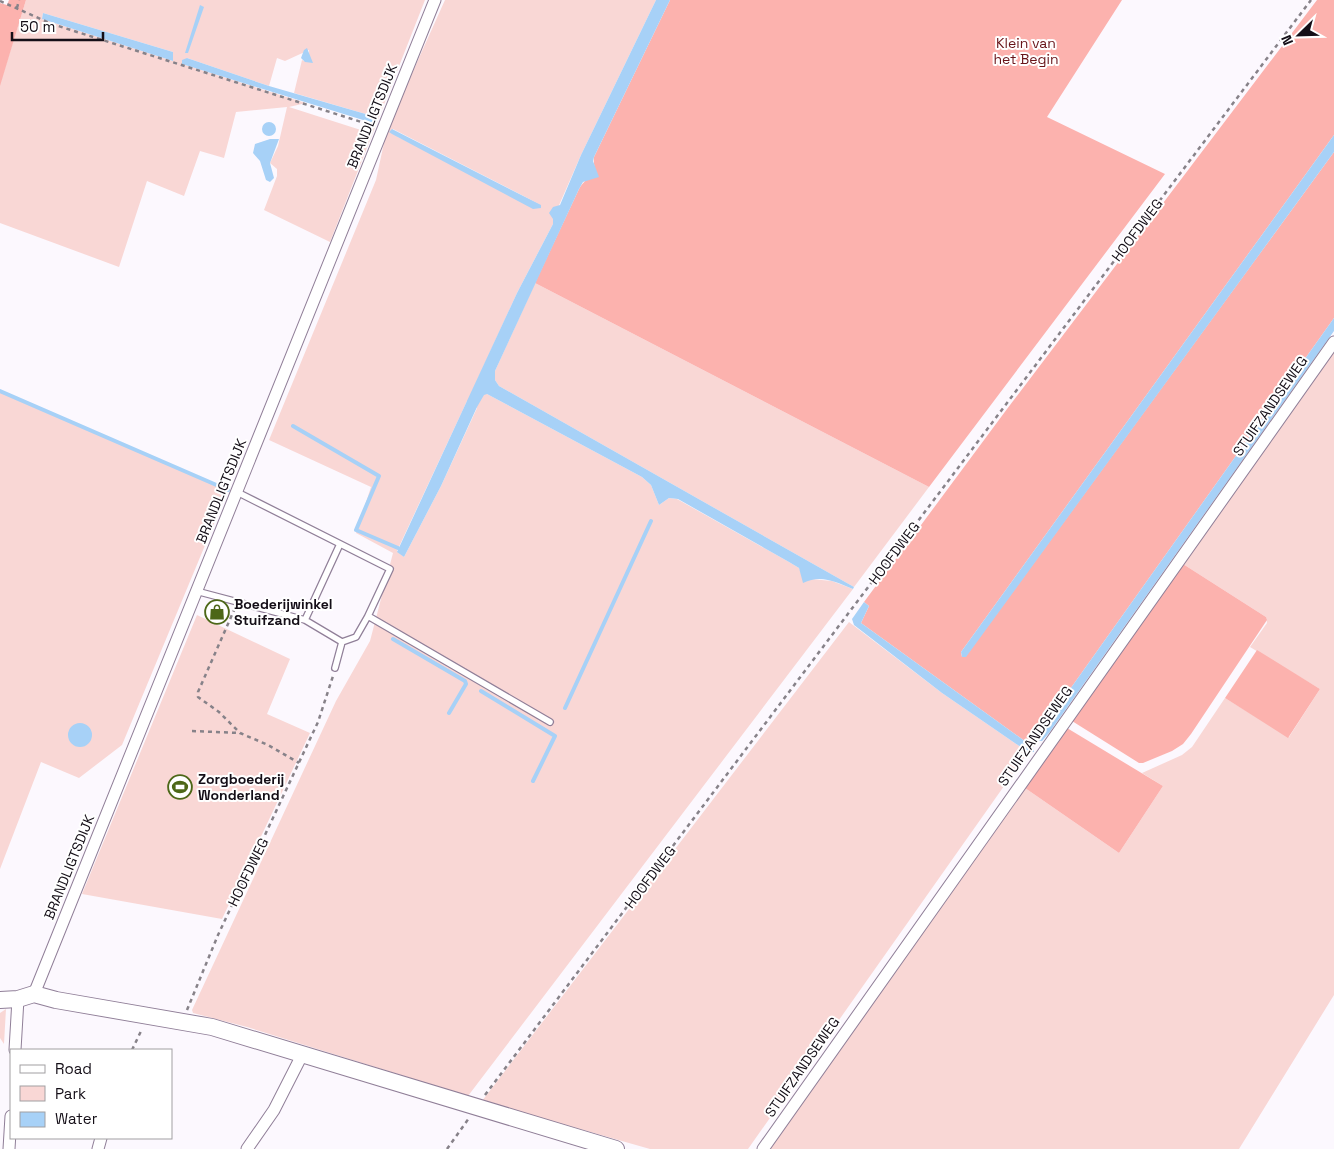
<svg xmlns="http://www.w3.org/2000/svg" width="1334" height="1149" viewBox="0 0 1334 1149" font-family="'Space Grotesk',sans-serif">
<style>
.green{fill:#f9d7d5;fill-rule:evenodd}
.forest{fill:#fcb2ae}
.water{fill:#a7d1f7}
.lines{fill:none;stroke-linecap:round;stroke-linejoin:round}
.stream{stroke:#a7d1f7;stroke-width:4}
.lane-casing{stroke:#907f98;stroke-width:8}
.street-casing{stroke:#907f98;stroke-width:13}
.secondary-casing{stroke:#907f98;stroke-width:18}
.path{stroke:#878289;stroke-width:2.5;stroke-dasharray:4 4;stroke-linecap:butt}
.lane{stroke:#fff;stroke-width:5.5}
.street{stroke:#fff;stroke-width:11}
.secondary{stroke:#fff;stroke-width:16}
.labels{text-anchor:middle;stroke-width:4;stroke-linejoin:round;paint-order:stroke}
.park-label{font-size:14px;fill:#681419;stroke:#fff}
.street-label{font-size:14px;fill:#140e17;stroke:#fff}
.poi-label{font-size:14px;font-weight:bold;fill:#140e17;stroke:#fff;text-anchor:start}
</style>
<rect width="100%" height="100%" fill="#fcf8fe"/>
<!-- green -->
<path class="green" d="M26 0H425L330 242 264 210 277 176V169L270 163 278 146 287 107 236 112 224 158 200 151 184 196 147 181 119 267 0 223V84ZM43 13 173 52V61L42 19ZM309 50V56L304 61 302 60 294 93 376 117V124L367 132 289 107 306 103 182 64 187 58 269 86 277 58 285 61Z
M445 0H656L581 155 553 219V224L517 293 474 387 642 477 651 485 659 505 669 498 677 499 789 562 799 568 802 575 811 579 832 581 853 589 468 1096 247 1027 193 1013 192 1010 336 701 370 641 393 553 356 533 371 487 269 440 376 180 387 129ZM392 129H393L541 205 398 137ZM467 401 477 408 441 486 404 557 397 551Z
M535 283 929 487 854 587 499 386 495 380V371Z
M1334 352V995L1239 1149H767L1025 788 1119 853 1163 786 1142 773 1182 755 1192 747 1225 698 1289 737 1320 689 1250 647 1267 623 1266 617 1183 564Z
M0 391 228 490 122 745 79 778 41 762 0 869Z
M197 615 290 659 267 714 310 733 222 919 82 894Z
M849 622 942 693 1028 752 748 1149H650L482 1101Z
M6 1009 4 1044 0 1038V1013Z"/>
<!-- forest -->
<path class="forest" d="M9 0H26L0 86V3L7 5Z
M670 0H1122L1047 117 1165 174 929 487 535 283 579 189C583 181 591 178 594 169 595 165 593 161 594 157Z
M1317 0H1334V135L961 652 962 657 966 656 1334 152V318L1036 737 1037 741 1033 747 861 623 869 606 864 602 1007 409Z
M1183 564 1266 617 1267 620 1191 734 1183 744 1172 751 1143 763H1139L1072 721Z
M1257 650 1320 689 1288 738 1225 698Z
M1067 728 1163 786 1119 853 1025 788Z"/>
<!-- water -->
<path class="water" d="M656 0H670L594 157 593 161 599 177 583 182 579 189 495 371V380L499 386 854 587 853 589C836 582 821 574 803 583L799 568 789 562 678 499 669 498 659 505 651 485 642 477 487 394 484 395 477 407 441 486 404 557 397 552 517 293 553 224V219L549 213 553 207 560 205 581 155Z
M200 5 204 7 188 53H185Z
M43 13 173 52V61L42 19Z
M307 48 313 63 305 62 301 58 304 50Z
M187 58 269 86 376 117V124L182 64V60Z
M262 129a7 7 0 1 1 14 0a7 7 0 1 1-14 0Z
M392 129 541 205V208L533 209 392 134 389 132Z
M1334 135V152L966 657H962L961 652Z
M270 139H279L270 163 274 178 270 182 266 180 260 161 253 153 255 144Z
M1334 318V331L1049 733 1042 741H1037L1036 737Z
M864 602 869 606 861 623 1033 747 1034 752H1028L942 693 854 625 852 619Z
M68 735a12 12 0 1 1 24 0a12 12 0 1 1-24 0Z"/>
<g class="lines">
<!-- stream -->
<path class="stream" d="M0 391 228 490
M293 426 379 476 356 530 398 548
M393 639 465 681 466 684 449 713
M481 691 555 736 533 781
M565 708 651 521"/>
<!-- lane casing -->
<g class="lane-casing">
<path id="lane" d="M237 492 390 569 368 616 550 722
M196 591 305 620
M342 642 356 637 368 616
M335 668 342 642 305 620 340 544"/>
</g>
<!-- street casing -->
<g class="street-casing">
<path id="street" d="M34 994 435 0
M15 1050 18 999
M9 1149 11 1116
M98 1149 101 1138
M247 1149 274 1110 302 1055
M763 1149 1334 342"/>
</g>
<!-- secondary casing -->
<g class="secondary-casing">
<path id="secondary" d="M0 1000 18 999 34 994 56 1000 212 1027 616 1149"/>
</g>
<!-- path -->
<path class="path" d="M0 1 52 24 374 126
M17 8 19 0
M235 608 198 692V697L219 712 240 733 268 745 299 763
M192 731 239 733
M187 1010 218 935 318 722 333 676
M132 1050 142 1029
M485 1095 1311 0
M447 1149 469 1118"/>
<!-- lane -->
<use href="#lane" class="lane"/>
<!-- street -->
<use href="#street" class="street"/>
<!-- secondary -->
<use href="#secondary" class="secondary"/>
</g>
<!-- icons -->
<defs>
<g id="shop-ring" transform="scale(1.25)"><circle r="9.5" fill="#fff" stroke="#4d6718" stroke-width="1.5"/><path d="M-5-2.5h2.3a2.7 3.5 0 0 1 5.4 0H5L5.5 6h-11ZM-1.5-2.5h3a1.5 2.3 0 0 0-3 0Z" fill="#4d6718"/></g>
<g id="stadium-ring" transform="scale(1.25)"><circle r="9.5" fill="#fff" stroke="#4d6718" stroke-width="1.5"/><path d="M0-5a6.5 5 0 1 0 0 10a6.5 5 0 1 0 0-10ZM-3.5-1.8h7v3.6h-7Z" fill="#4d6718"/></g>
</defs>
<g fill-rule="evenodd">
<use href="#shop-ring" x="217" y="612"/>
<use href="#stadium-ring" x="180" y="787"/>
</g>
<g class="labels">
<!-- park labels -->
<g class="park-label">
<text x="1026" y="48">Klein van<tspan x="1026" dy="16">het Begin</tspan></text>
</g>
<!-- street labels -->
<g class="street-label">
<text transform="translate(372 116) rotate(-68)" y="5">BRANDLIGTSDIJK</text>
<text transform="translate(1137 230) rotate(-53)" y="5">HOOFDWEG</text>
<text transform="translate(1270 406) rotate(-55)" y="5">STUIFZANDSEWEG</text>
<text transform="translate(221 491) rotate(-68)" y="5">BRANDLIGTSDIJK</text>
<text transform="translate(894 553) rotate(-53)" y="5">HOOFDWEG</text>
<text transform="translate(1035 736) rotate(-55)" y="5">STUIFZANDSEWEG</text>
<text transform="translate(69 867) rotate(-68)" y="5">BRANDLIGTSDIJK</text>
<text transform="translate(248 872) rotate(-64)" y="5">HOOFDWEG</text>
<text transform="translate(650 877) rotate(-53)" y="5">HOOFDWEG</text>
<text transform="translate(802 1067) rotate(-55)" y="5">STUIFZANDSEWEG</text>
</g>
<!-- poi labels -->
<g class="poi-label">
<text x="234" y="609">Boederijwinkel<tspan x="234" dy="16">Stuifzand</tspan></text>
<text x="198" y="784">Zorgboederij<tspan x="198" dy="16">Wonderland</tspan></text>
</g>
</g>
<!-- legend -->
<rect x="10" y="1049" width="162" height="90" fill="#ffffff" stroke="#a19fa2"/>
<rect x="20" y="1065" width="25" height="8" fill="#ffffff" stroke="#a19fa2"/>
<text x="55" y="1074" font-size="15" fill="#140e17">Road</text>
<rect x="20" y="1086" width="25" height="15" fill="#f9d7d5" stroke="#a19fa2"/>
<text x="55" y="1099" font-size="15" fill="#140e17">Park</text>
<rect x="20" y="1112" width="25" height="15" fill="#a7d1f7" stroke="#a19fa2"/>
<text x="55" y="1124" font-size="15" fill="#140e17">Water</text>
<!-- north arrow -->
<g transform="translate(1299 35) rotate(247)" stroke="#ffffff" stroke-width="4" paint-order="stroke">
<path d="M0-4L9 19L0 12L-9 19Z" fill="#140e17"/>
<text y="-8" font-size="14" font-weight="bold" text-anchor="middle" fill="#140e17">N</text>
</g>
<!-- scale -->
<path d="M12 32v8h91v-8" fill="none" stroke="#140e17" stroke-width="2.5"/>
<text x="20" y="32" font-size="15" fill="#140e17" stroke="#ffffff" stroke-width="4" paint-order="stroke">50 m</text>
</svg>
